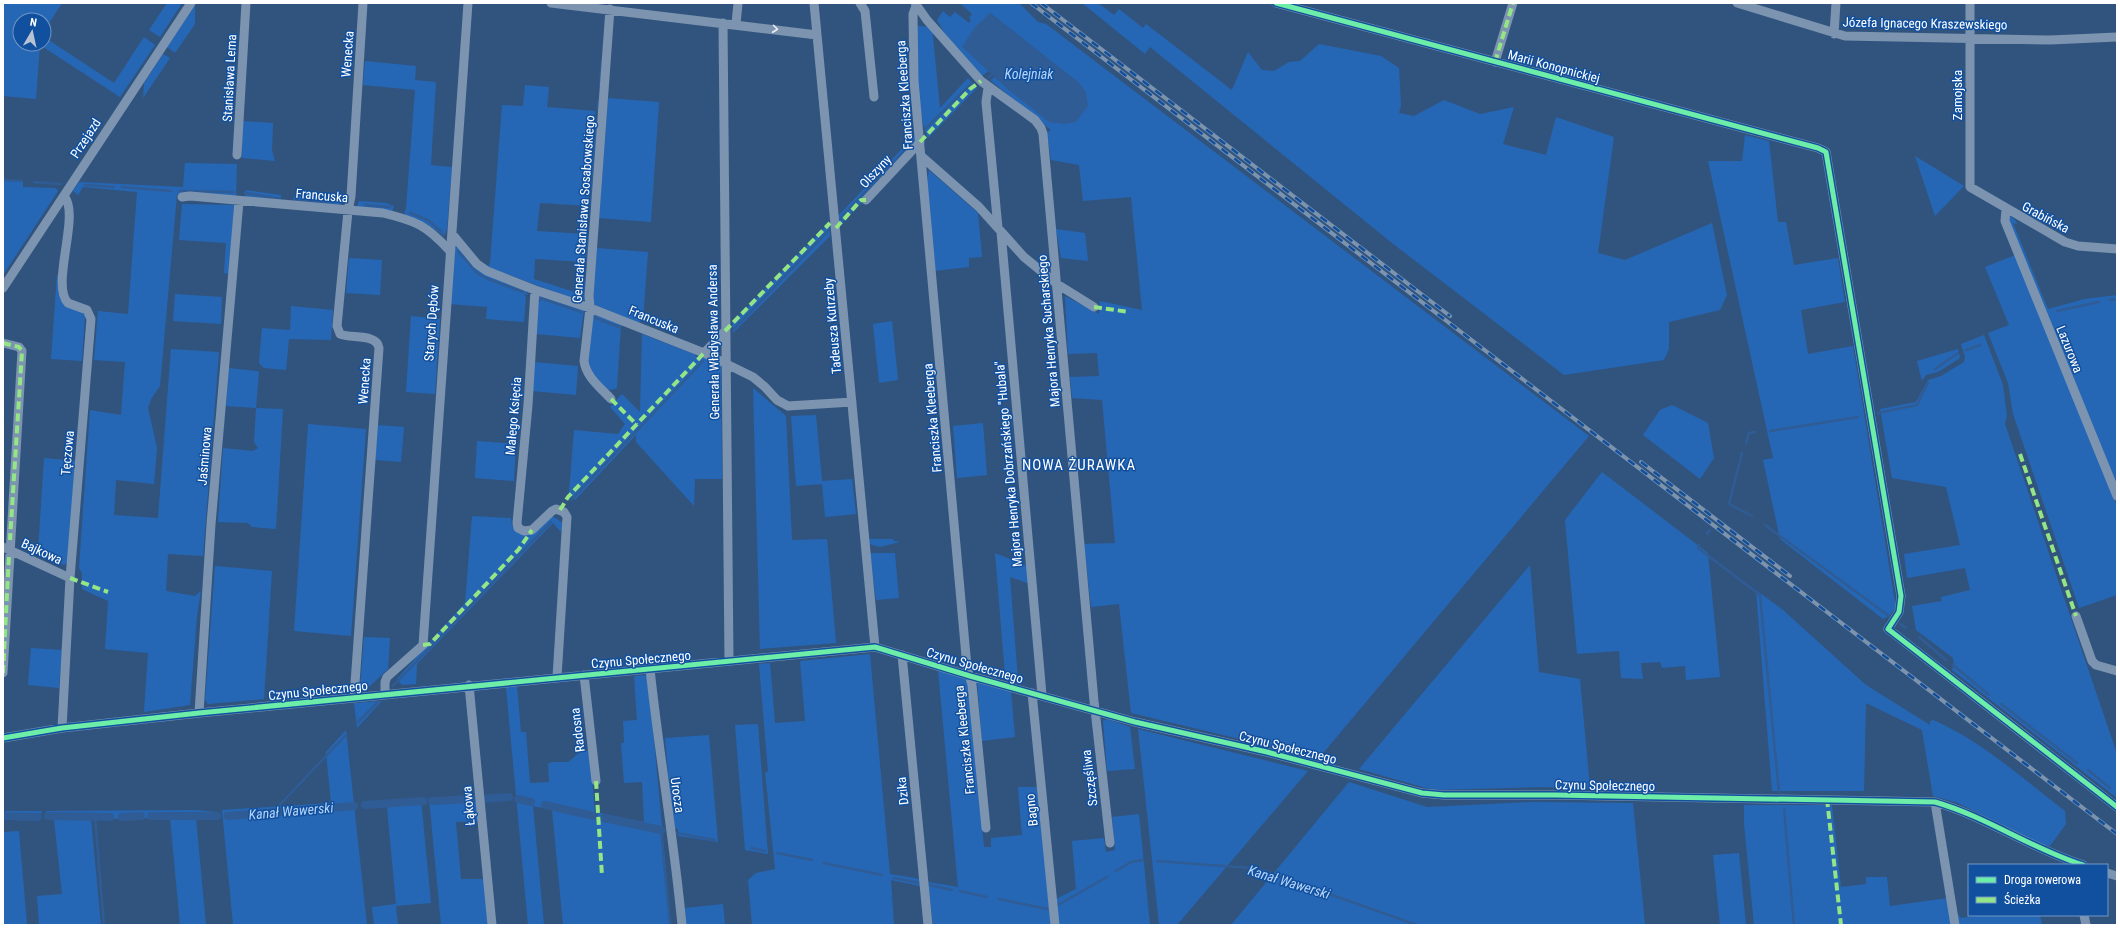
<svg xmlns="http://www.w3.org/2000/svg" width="2120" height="928" viewBox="0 0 2120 928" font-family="'Roboto Condensed',sans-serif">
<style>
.green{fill:#2667b5}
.water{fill:#305c95}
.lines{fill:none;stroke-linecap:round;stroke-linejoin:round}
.stream{stroke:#305c95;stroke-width:2.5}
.canal{stroke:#305c95;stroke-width:8}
.minor{stroke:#7c94af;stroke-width:9}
.rail-casing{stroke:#7c93ae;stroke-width:4}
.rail{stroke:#11509f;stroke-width:2.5;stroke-dasharray:8;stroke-linecap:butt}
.quiet{stroke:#94e586;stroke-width:4;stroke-dasharray:8 4;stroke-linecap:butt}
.cycleway-casing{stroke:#11509f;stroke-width:8}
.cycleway{stroke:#6deda7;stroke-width:5}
.oneway{stroke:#ebeff3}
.labels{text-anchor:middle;stroke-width:3;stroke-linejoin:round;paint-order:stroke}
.street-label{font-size:13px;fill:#fff;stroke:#11509f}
.water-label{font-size:14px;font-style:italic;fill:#b5d5fb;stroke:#11509f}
.quarter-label{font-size:15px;letter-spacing:1px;fill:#fff;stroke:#11509f}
</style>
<rect width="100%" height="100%" fill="#31547f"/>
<!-- green -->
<path class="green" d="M3 3H62L44 31V20H20V44H44V37L114 83 144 37 155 45 120 97 40 45 36 99 3 96Z
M167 3H182L160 37 149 30Z
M962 3H1019L1038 22 1046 24 1589 436 1319 758 1131 713 1119 604 1091 607 1084 544 1115 543 1102 400 1072 398 1070 377 1099 376 1097 353 1068 354 1065 296 1099 314 1100 301 1142 310 1131 197 1083 201 1079 165 1051 160 1047 133 1051 130 990 80 995 77 1010 91 1079 83 990 13 963 47 989 71 980 77 946 36 937 20 943 11 950 17 955 12 969 23 971 20 969 18 972 14 961 4Z
M1082 3H1098L1114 15 1119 9 1143 28 1146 24 1232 90 1248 52 1262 70 1274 71 1289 62 1300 61 1319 44 1381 56 1399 68 1401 105 1399 113 1414 116 1444 100 1480 114 1514 107 1503 144 1546 155 1556 117 1614 137 1598 253 1625 260 1712 223 1727 295 1720 310 1669 322V349L1664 360 1564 375 1392 243 1150 47 1145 54Z
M195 5V24L175 53 167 47Z
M917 26 932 27 940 108 968 78 977 88 928 138C916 112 916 55 917 26Z
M163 54 170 58 143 98 144 83Z
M365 61 416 66 415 80 436 82 431 165 452 167 447 229 444 236 427 224 404 215 406 208 415 90 363 85Z
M525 85 549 87 547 107 595 111 588 206 540 203 537 231 586 234 584 262 535 259 534 279 581 294 583 281 587 282 586 299 581 302 488 267 490 263 502 105 523 106Z
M608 98 659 102 651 222 599 218Z
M242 121 273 123 272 150 275 161 242 158Z
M916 134 917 141 881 177 878 174Z
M1745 135 1769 141 1778 222H1786L1794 265 1838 258 1845 302 1801 310 1808 354 1853 346 1896 608 1889 616 1883 619 1780 539 1763 460 1773 458 1708 161H1742Z
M1915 156 1964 186 1935 216Z
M185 163 237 164 236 197 177 194 160 386 151 399 148 408 157 448 154 484 116 480 114 515 158 518 171 349 219 352 203 556 168 554 166 591 195 596 201 591 197 616 190 705 144 712 148 653 105 649 108 601 82 589V573L79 568 90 410 121 415 125 362 94 360 98 311 128 314 137 192 83 187 78 195 73 191 79 182 183 187Z
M929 170 978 213 982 257 969 258V267L933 271 926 186Z
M873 179 879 184 841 224 838 216Z
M3 181H23V187L56 188 58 191 3 275Z
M246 190 281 195 280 202 245 197Z
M294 196 338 200 341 196 344 197 339 205 292 203Z
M359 201 386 203 394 206 392 212 360 208 357 206Z
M182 204 234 205 229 274 224 273 226 243 179 240Z
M2010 216 2016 221 2017 224 2013 223 2048 309 2085 299 2117 295V492L2008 217Z
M829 223 830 236 733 333 732 323Z
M1056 229 1085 233 1088 261 1061 258Z
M454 243 478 270 524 288 528 295 524 294 526 298 524 322 486 319 487 307 450 304Z
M597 248 648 252 643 319 638 323 597 307 592 303Z
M2015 255 2117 506V595L2079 608 2013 414 2008 383 1988 333 2009 325 1985 267Z
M349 258 382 260 380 295 346 293Z
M57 275 61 276V300L81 311 85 316 82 361 51 359Z
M175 294 222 297 221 324 173 321Z
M541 295 584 309 580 338 536 334 538 303 541 300 537 299Z
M291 306 333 310 331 340 289 339 286 370 264 368 259 363 262 328 290 330Z
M592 314 621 324 617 388 611 390 604 388 587 366Z
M411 316 440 319 435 394 406 392Z
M892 321 898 380 879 383 873 324Z
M642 334 694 354 697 357 700 354 721 366 722 479H695L694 506 636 442V435L575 500 569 493 574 430 618 434 625 424 610 407 622 394 640 412Z
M1984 335 2003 385 2007 416 2005 424 2117 754V798L1952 670 1954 666 1953 658 1916 630 1912 606 1942 601 1941 597 1970 590 1965 568 1907 578 1904 554 1960 545 1946 487 1892 478 1880 409 1916 402 1928 380 1941 376 1964 362 1965 357 1961 344Z
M1958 349 1960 358 1938 372 1926 375 1922 381 1917 361Z
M534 362 578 366 576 395 532 391Z
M229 368 257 371 259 372 256 408 283 409 276 529 252 527 248 523 218 522 223 448 253 451 258 448 254 442 256 408 226 406Z
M753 388 786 416 792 540 827 539 836 643 760 649Z
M1672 405 1708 423 1714 458 1700 479 1643 435 1660 410Z
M816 415 822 481 852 479 856 514 825 517 822 484 796 486 791 416Z
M983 423 987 475 957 478 953 426Z
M308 424 366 429 351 636 294 631Z
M377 425 404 427 401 462 375 460Z
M477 441 516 444 514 481 475 478Z
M44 458 75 461 68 562 64 565 38 552Z
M1602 472 1708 553 1720 677 1686 680 1685 666 1662 668 1660 662 1641 663 1643 679 1621 678 1619 651 1577 654 1565 520Z
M472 516 511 518C511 526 515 531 522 534L552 516 563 523 561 532 553 523 417 664 416 684 402 685 397 679 465 603Z
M869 539H893L894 541 900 542 880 547 869 544Z
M870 553H895L899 598 876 600Z
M995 553 1027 566 1030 584 1010 577 1018 680 1005 675Z
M1530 565 1539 672 1580 679 1590 789 1541 787 1433 790 1359 769Z
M215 566 272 571 264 699 208 704 205 700Z
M1756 590 1783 610 1866 685 1930 725V721L1933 720C1982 741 2023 779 2065 811L2066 824 2050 846 2040 844 1958 803 1933 796 1922 730 1866 703 1864 791H1772Z
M364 637 390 638 388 669 370 686 360 687Z
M31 648 62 650 59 688 28 685Z
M870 654 890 874 920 879V886L891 880 894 925H752L748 880 756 873 775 869 765 772H768L759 664 770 663 775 723 805 721 800 661Z
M938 670 968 679 984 847H991V838L1022 835 1018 787H1039L1051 925H933L928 882 958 887Z
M648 675 671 925H563L552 810 533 806 544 925H528L506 687 517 686 521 732H526L530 783 549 782 548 764 552 762H568L584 749 590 752 595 812 644 822 642 782 624 783 621 743H624L623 721 637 720 634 676Z
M977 682 1011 692 1015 737 982 741Z
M382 701 357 728 354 703Z
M1107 719 1130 727 1135 769 1107 771 1103 721Z
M758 724 768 854 745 850 735 725Z
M1138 729 1308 771 1177 925H1159Z
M346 730 367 925H233L222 810 331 803 326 752Z
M709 735 718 842 678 836V829L673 828 665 738Z
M1349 782 1427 807 1532 802 1633 803 1645 925H1231Z
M477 796 480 821 456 822 461 879H484L488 925H441L429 798Z
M421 799 431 903 396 906 398 925H374L372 907 396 904 387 807 364 808 363 802Z
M1744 805H1832L1841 887 1866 884V877H1887L1890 906 1948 898 1953 925H1754L1744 824Z
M195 810 218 812 217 817 196 818 206 925H180L170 818 91 819 101 925H39L37 896 62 894 54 820H47L46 811Z
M5 811H42L40 817 4 818Z
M1139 814 1150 925H1058L1056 899 1076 889 1072 841 1104 838 1106 852 1115 850 1112 817Z
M19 831 27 925H3V832Z
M1739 853 1746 925H1720L1713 855Z
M723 904 725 925H686L685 908Z
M1958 914 1961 918 1983 915H2040L2042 925H1959Z"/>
<!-- water -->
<path class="water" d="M990 13 1079 83 1086 92 1088 106 1076 122 1063 124 1049 122 1010 91 962 47 975 27Z"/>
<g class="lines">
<!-- stream -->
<path class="stream" d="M988 77 992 75
M600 85 602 61
M598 112V102
M922 132 972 83
M3 180 22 181
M34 182 61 184
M85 185 114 187
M122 187 171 191
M180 191 233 192
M245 193 280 199
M294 200 333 202
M365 205 390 207
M591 205 596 125
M410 213 428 220 443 233
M837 222 916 139
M458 251 477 273 488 279 523 292
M586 263 588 237
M584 297 585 283
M541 298 581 312
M2110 300 2117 299
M2057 311 2099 302
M593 317 619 327
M734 329 832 227
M715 349 721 343
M1966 350 1980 345
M1935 369 1958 353
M1878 413 1917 405 1928 383
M1770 431 1858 417
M1746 443 1749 433 1755 432
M1742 453 1729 504 1752 516
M571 500 703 361
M1765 525 1889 616
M1707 534 1710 530
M1699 545 1698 548 1760 595 1779 792
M1900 624 1906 628
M1919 637 1946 660
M1953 665 1989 695
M393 686 551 522
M2001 704 2077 763
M358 722 378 702
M2088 770 2110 788
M1784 809 1794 925
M273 812 345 736
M95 817 104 925
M665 830H661L670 925
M676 833 714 840
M751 848 765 851
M777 853 812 860
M1157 861 1250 868 1264 871 1417 925
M824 863 882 875
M1116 871 1131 862 1143 860
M894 878 919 883
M929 885 952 890
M960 891 987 897
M999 899 1047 909
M1058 905 1107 877"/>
<!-- canal -->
<path class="canal" d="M483 799 509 797
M518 799 531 802
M432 801 474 799
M365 805 423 801
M545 805 594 816
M4 816 38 817
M48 816 110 817
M151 816H173
M178 816H217
M228 816 354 806
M122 817 141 816
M604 818 661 830"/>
<!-- minor -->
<path class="minor" d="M551 3 817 35
M814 3 875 647
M860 3 865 11 874 97
M915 3 927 20 981 81 1035 120 1041 128 1043 134 1094 701 1110 843
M1276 3 1818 148 1826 152 1901 596 1899 612 1888 629 2117 807
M1737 3 1845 36 2050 40 2117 37
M1970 3V187L2065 242 2078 246 2117 249
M916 6 913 14 914 81 967 667 972 685 986 828
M610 9 589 296 590 308 584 361C586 377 601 388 611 399
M723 23 729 661
M736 24 738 3
M1834 34 1836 3
M1495 62 1513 3
M988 88 986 102 998 228
M237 155 246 3
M921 156 979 207 1024 257 1057 284 1094 307
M182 197 190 196 383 213C416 221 426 225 449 250
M866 200 920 142
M2006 209 2005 221 2117 496
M1001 232 1042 695
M452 234 477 264 487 271 535 290 590 308 704 353 753 377 765 387 777 400 788 406 852 402
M3 288 191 3
M535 290 528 405 517 523 518 528 524 531 532 530 552 511 556 509 564 512 567 517 557 677
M3 343 19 347 22 351 3 673
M704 353 725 331
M3 547 70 578
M2076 616 2092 661 2096 665 2117 671
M902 655 928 925
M650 669C659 754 674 839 682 925
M584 675 596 781
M469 685 492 925
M1032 693 1055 925
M385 694V682L387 677 423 645 468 3
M354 697 379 348C377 333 350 339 340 334L337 326 348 211 351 196 363 3
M199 713 211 524 239 201
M62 728 70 578 91 319 87 310 68 303C50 285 81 214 64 196
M3 738 62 728 199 713 875 647 970 676 1135 722 1267 752 1422 793 1444 795H1555L1935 802C1987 817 2032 849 2083 865
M1935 802 1955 925
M2107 873 2117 876
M2084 915 2086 925"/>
<!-- rail casing -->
<g class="rail-casing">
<path id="rail" d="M1031 3 2117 834
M1041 3 1450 316
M1641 462 1790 576"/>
</g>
<!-- rail -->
<use href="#rail" class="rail"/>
<!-- quiet -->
<path class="quiet" d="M1495 62 1513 3
M920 142 970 89 981 81
M836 228 861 200H866
M1094 307 1129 312
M725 331 830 223
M3 343 19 347 22 351 10 540
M611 399 637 425
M2020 454 2076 616
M560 510 568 497 704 353
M70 578 108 592
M423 645 430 644 519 549 532 530
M3 673 9 555
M596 781 602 876
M1827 799 1841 925"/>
<!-- cycleway casing -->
<g class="cycleway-casing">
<path id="cycleway" d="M1276 3 1818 148 1826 152 1901 596 1899 612 1888 629 2117 807
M3 738 62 728 199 713 875 647 970 676 1135 722 1267 752 1422 793 1444 795H1555L1935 802C1987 817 2032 849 2083 865"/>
</g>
<!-- cycleway -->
<use href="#cycleway" class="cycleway"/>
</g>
<!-- one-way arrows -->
<defs><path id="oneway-chevron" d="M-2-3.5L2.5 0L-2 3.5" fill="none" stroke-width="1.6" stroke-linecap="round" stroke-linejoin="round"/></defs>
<use class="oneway" href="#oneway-chevron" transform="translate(775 29) rotate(7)"/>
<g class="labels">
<!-- street labels -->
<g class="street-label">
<text transform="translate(1925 23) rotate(1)" y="5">Józefa Ignacego Kraszewskiego</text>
<text transform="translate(347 54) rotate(-86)" y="5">Wenecka</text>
<text transform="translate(1554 66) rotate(15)" y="5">Marii Konopnickiej</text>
<text transform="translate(229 78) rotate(-87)" y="5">Stanisława Lema</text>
<text transform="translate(904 95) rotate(-94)" y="5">Franciszka Kleeberga</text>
<text transform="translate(1957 95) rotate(-90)" y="5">Zamojska</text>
<text transform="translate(85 138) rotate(-57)" y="5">Przejazd</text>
<text transform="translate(875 171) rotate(-47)" y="5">Olszyny</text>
<text transform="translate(322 195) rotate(5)" y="5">Francuska</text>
<text transform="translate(583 209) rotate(-86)" y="5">Generała Stanisława Sosabowskiego</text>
<text transform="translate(2046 217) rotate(28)" y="5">Grabińska</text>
<text transform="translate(654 319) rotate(22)" y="5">Francuska</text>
<text transform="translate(431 323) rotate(-86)" y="5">Starych Dębów</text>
<text transform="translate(832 326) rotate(-95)" y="5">Tadeusza Kutrzeby</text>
<text transform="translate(1048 331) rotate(-95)" y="5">Majora Henryka Sucharskiego</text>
<text transform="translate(713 342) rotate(-91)" y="5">Generała Władysława Andersa</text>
<text transform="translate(2070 349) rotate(68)" y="5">Lazurowa</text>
<text transform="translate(364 381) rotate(-86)" y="5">Wenecka</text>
<text transform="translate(513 416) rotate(-85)" y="5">Małego Księcia</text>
<text transform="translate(932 418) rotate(-95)" y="5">Franciszka Kleeberga</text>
<text transform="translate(67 453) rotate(-85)" y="5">Tęczowa</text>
<text transform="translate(204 456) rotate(-85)" y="5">Jaśminowa</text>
<text transform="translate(1008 464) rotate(-95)" y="5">Majora Henryka Dobrzańskiego "Hubala"</text>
<text transform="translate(42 551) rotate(25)" y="5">Bajkowa</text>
<text transform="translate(641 659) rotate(-5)" y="5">Czynu Społecznego</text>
<text transform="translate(975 665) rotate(16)" y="5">Czynu Społecznego</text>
<text transform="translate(318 690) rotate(-6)" y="5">Czynu Społecznego</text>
<text transform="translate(577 730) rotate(-97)" y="5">Radosna</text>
<text transform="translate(964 740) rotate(-96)" y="5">Franciszka Kleeberga</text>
<text transform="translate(1288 747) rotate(14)" y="5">Czynu Społecznego</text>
<text transform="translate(1089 778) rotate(-97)" y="5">Szczęśliwa</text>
<text transform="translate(1605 785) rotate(1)" y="5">Czynu Społecznego</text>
<text transform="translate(902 791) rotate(-96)" y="5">Dzika</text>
<text transform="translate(678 795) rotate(82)" y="5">Urocza</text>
<text transform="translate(468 806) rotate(-95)" y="5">Łąkowa</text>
<text transform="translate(1031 810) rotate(-96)" y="5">Bagno</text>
</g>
<!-- water labels -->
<g class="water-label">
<text x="1029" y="79">Kolejniak</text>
<text transform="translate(291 811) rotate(-5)" y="5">Kanał Wawerski</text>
<text transform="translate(1289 882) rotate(17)" y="5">Kanał Wawerski</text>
</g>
<!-- quarter labels -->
<g class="quarter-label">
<text x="1079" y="470">NOWA ŻURAWKA</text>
</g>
</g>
<!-- border -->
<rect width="2120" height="928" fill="none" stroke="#ffffff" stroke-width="8"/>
<!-- legend -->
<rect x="1968" y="864" width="140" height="52" fill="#11509f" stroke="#7096c5"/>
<rect x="1976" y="877" width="20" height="6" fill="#6deda7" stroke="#7096c5"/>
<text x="2004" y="884" font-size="12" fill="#ffffff">Droga rowerowa</text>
<rect x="1976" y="897" width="20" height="6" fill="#94e586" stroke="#7096c5"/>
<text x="2004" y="904" font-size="12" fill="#ffffff">Ścieżka</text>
<!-- north arrow -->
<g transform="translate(32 32) rotate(9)"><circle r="19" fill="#11509f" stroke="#7096c5"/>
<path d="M0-3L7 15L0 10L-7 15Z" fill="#b7c3d2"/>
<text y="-6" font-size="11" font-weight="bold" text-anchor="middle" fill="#ffffff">N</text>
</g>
</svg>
